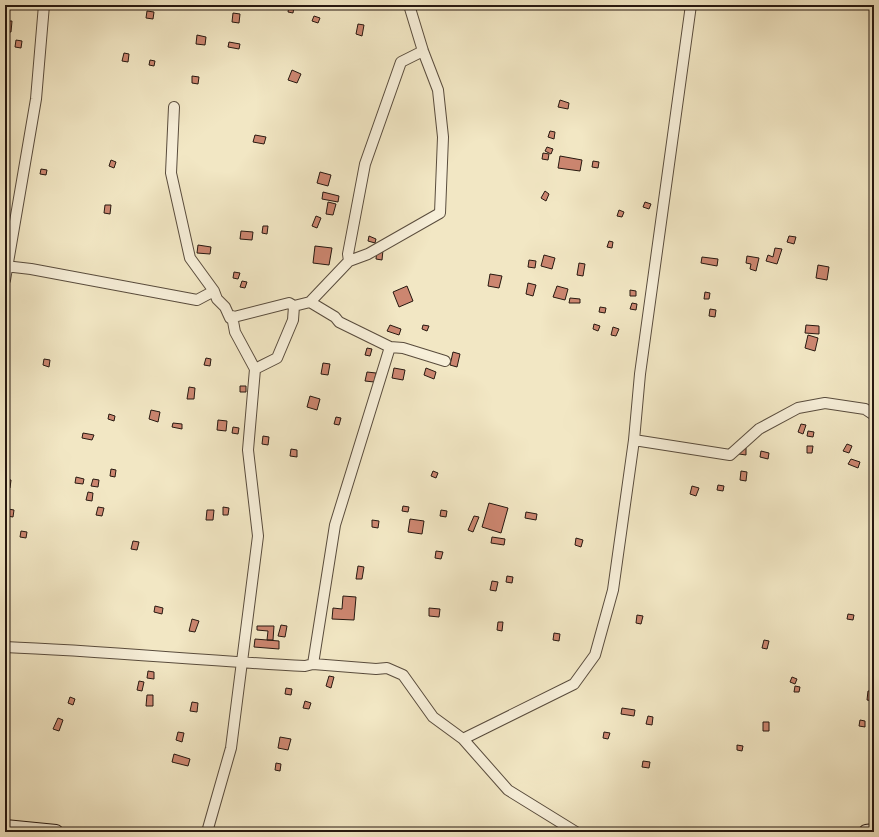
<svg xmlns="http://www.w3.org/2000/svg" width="879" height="837" font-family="'IM FELL Double Pica',serif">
	<rect width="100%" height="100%" fill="#f2e7c4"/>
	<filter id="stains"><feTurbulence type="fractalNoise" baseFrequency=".005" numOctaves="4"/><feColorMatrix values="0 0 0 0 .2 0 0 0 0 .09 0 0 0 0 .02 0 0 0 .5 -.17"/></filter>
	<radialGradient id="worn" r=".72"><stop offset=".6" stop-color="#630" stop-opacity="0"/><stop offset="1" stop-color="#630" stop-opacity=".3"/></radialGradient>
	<path fill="#cc8670" stroke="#261810" d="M289,6L294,7L293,13L288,12Z
		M147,11L154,12L153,19L146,18Z
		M233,13L240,14L239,23L232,22Z
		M314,16L320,18L318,23L312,21Z
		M6,21H12L11,32H6Z
		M358,24L364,25L362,36L356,34Z
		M197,35L206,37L205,45L196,44Z
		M16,40L22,41L21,48L15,47Z
		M229,42L240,44L239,49L228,47Z
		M124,53L129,54L128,62L122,61Z
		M150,60L155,61L154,66L149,65Z
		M292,70L301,74L297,83L288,80Z
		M192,76L199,77L198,84L192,83Z
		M560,100L569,103L568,109L558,107Z
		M550,131L555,132L554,139L548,137Z
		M255,135L266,137L264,144L253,142Z
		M547,147L553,149L551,154L545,151Z
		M543,153L549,154L548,160L542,159Z
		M560,156L582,160L580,171L558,168Z
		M111,160L116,162L114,168L109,166Z
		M593,161L599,162L598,168L592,167Z
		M41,169L47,170L46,175L40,174Z
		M320,172L331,175L328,186L317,183Z
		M545,191L549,194L546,201L541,198Z
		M323,192L339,196L338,202L322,199Z
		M328,202L336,204L333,215L326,214Z
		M645,202L651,204L649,209L643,207Z
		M105,205H111L110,214L104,213Z
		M619,210L624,212L622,217L617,216Z
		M316,216L321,218L317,228L312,226Z
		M263,226H268L267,234L262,233Z
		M241,231L253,232L252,240L240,239Z
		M369,236L376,239L375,243L368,241Z
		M789,236L796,237L794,244L787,242Z
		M609,241L613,242L612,248L607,247Z
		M198,245L211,247L210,254L197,253Z
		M315,246L332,248L329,265L313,263Z
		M775,248L782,249L777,264L766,261L768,255L773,257Z
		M377,249L383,250L382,260L376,259Z
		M544,255L555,258L552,269L541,266Z
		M747,256L759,258L756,271L750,269L751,264L746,263Z
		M702,257L718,259L717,266L701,263Z
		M529,260L536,261L535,268L528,267Z
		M579,263L585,264L583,276L577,275Z
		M818,265L829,267L827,280L816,278Z
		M234,272L240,273L238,279L233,278Z
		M490,274L502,276L499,288L488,286Z
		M242,281L247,282L245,288L240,287Z
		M528,283L536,285L533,296L526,294Z
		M407,286L413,301L399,307L393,292Z
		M557,286L568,289L565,300L553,297Z
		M630,290L636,291V296H630Z
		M705,292L710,293L709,299H704Z
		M570,298L580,299V303H569Z
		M632,303L637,304L636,310L630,309Z
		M600,307L606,308L605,313L599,312Z
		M710,309L716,310L715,317L709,316Z
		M594,324L600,326L598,331L593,329Z
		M390,325L401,329L399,335L387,331Z
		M423,325L429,326L427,331L422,329Z
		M806,325L819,326V334L805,333Z
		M613,327L619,329L616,336L611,335Z
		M808,335L818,338L815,351L805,348Z
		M367,348L372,349L370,356L365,355Z
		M453,352L460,354L457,367L450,365Z
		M206,358L211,359L210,366L204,365Z
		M44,359L50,360L49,367L43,365Z
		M323,363L330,364L328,375L321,374Z
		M394,368L405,370L403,380L392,378Z
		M426,368L436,372L434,379L424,375Z
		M367,372L376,373L374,382L365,381Z
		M240,386H246V392H240Z
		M189,387L195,388L194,399H187Z
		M310,396L320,399L317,410L307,407Z
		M151,410L160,412L158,422L149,419Z
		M109,414L115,416L114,421L108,419Z
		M336,417L341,418L339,425L334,424Z
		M218,420L227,421L226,431L217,430Z
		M173,423L182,424V429L172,427Z
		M801,424L806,425L803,434L798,432Z
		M233,427L239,428L238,434L232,433Z
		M808,431L814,432L813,437L807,436Z
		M83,433L94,435L92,440L82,438Z
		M263,436L269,437L268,445L262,444Z
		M847,444L852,446L849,453L843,451Z
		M807,446H813L812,453H807Z
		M740,448H746V455L739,454Z
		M291,449L297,450V457L290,456Z
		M761,451L769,453L768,459L760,457Z
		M851,459L860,462L858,468L848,464Z
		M111,469L116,470L115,477L110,476Z
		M433,471L438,473L436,478L431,476Z
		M741,471L747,472L746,481L740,480Z
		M76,477L84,479L83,484L75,483Z
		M6,479L11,480L10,488L5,487Z
		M93,479L99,480L98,487L91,486Z
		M718,485L724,486L723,491L717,490Z
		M692,486L699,488L696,496L690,494Z
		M88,492L93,493L92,501L86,500Z
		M489,503L508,508L501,533L482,527Z
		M403,506L409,507L408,512L402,511Z
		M98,507L104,508L102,516L96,515Z
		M223,507L229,508L228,515H223Z
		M8,509L14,510L13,517L7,516Z
		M207,510H214L213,520H206Z
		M441,510L447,511L446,517L440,516Z
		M526,512L537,514L536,520L525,518Z
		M474,516L479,517L473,532L468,530Z
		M410,519L424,521L422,534L408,532Z
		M372,520L379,521L378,528L372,527Z
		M21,531L27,532L26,538L20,537Z
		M492,537L505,539L504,545L491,543Z
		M576,538L583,540L581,547L575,545Z
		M133,541L139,542L137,550L131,549Z
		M436,551L443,552L441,559L435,558Z
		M358,566L364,567L362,579H356Z
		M507,576L513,577L512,583L506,582Z
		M492,581L498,582L496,591L490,590Z
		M343,596L356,597L354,620L332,619L333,608L342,609Z
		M155,606L163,608L162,614L154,612Z
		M429,608L440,609L439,617L429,616Z
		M848,614L854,615L853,620L847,619Z
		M637,615L643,616L641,624L636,623Z
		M192,619L199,621L195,632L189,631Z
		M498,622H503L502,631L497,630Z
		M281,625L287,626L285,637L278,636Z
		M257,626H274L273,640H267L268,631L257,630Z
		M554,633L560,634L559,641L553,640Z
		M255,639L279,641V649L254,647Z
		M764,640L769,641L767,649L762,648Z
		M148,671L154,672V679L147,678Z
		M329,676L334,677L331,688L326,686Z
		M792,677L797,679L795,684L790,682Z
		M139,681L144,682L142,691L137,690Z
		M795,686L800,687L799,692H794Z
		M286,688L292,689L291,695L285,694Z
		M868,691H874L873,701L867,700Z
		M147,695H153V706H146Z
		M70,697L75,699L73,705L68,703Z
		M305,701L311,703L309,709L303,708Z
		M192,702L198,703L197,712L190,711Z
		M622,708L635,710L634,716L621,714Z
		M648,716L653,717L652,725L646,724Z
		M58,718L63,720L59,731L53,729Z
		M860,720L865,721V727L859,726Z
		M763,722H769V731H763Z
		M178,732L184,733L182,742L176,740Z
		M604,732L610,733L608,739L603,738Z
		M280,737L291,739L288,750L278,748Z
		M737,745L743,746L742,751L737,750Z
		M174,754L190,759L188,766L172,762Z
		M643,761L650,762L649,768L642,767Z
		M276,763L281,764L280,771L275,770Z"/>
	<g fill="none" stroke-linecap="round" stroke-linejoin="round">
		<defs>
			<path id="street" d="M174,107L171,173L190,258L214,291L217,299L225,307L230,318L232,316L235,332L255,369L248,450L258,536L231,748L207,832
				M349,261L348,254L365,164L401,62L423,51
				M5,266L31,269L197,300L214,291
				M5,280L36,99L44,5
				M310,302L335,317L339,322L390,347L403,348L445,361
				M230,318L289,303L294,306L310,302L349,261L368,254L440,213L443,137L438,90L423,51L409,5
				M255,369L277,358L293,320L294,306
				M634,440L730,455L759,429L798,408L825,403L865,409L874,415
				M5,647C105,651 205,661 305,666L313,664L376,669L387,668L403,675L433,717L463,739L574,684L595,655L613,590L634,440L640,374L691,5
				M313,664L335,525L390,347
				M463,739L508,790L576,832"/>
			<path id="secondary" d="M5,827L56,832
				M866,832L874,831"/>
		</defs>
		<use href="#street" stroke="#594c3d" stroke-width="12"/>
		<use href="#secondary" stroke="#261810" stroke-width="16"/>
		<use href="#street" stroke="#f7efd9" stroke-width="10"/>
		<use href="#secondary" stroke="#f7efd9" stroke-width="14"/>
	</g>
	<rect width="879" height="837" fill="none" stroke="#f2e7c4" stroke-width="20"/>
	<rect x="6" y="6" width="867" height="825" fill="none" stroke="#261810" stroke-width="2"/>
	<rect x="10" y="10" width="859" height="817" fill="none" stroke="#261810"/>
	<rect width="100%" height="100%" filter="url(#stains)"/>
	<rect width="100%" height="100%" fill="url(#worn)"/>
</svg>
